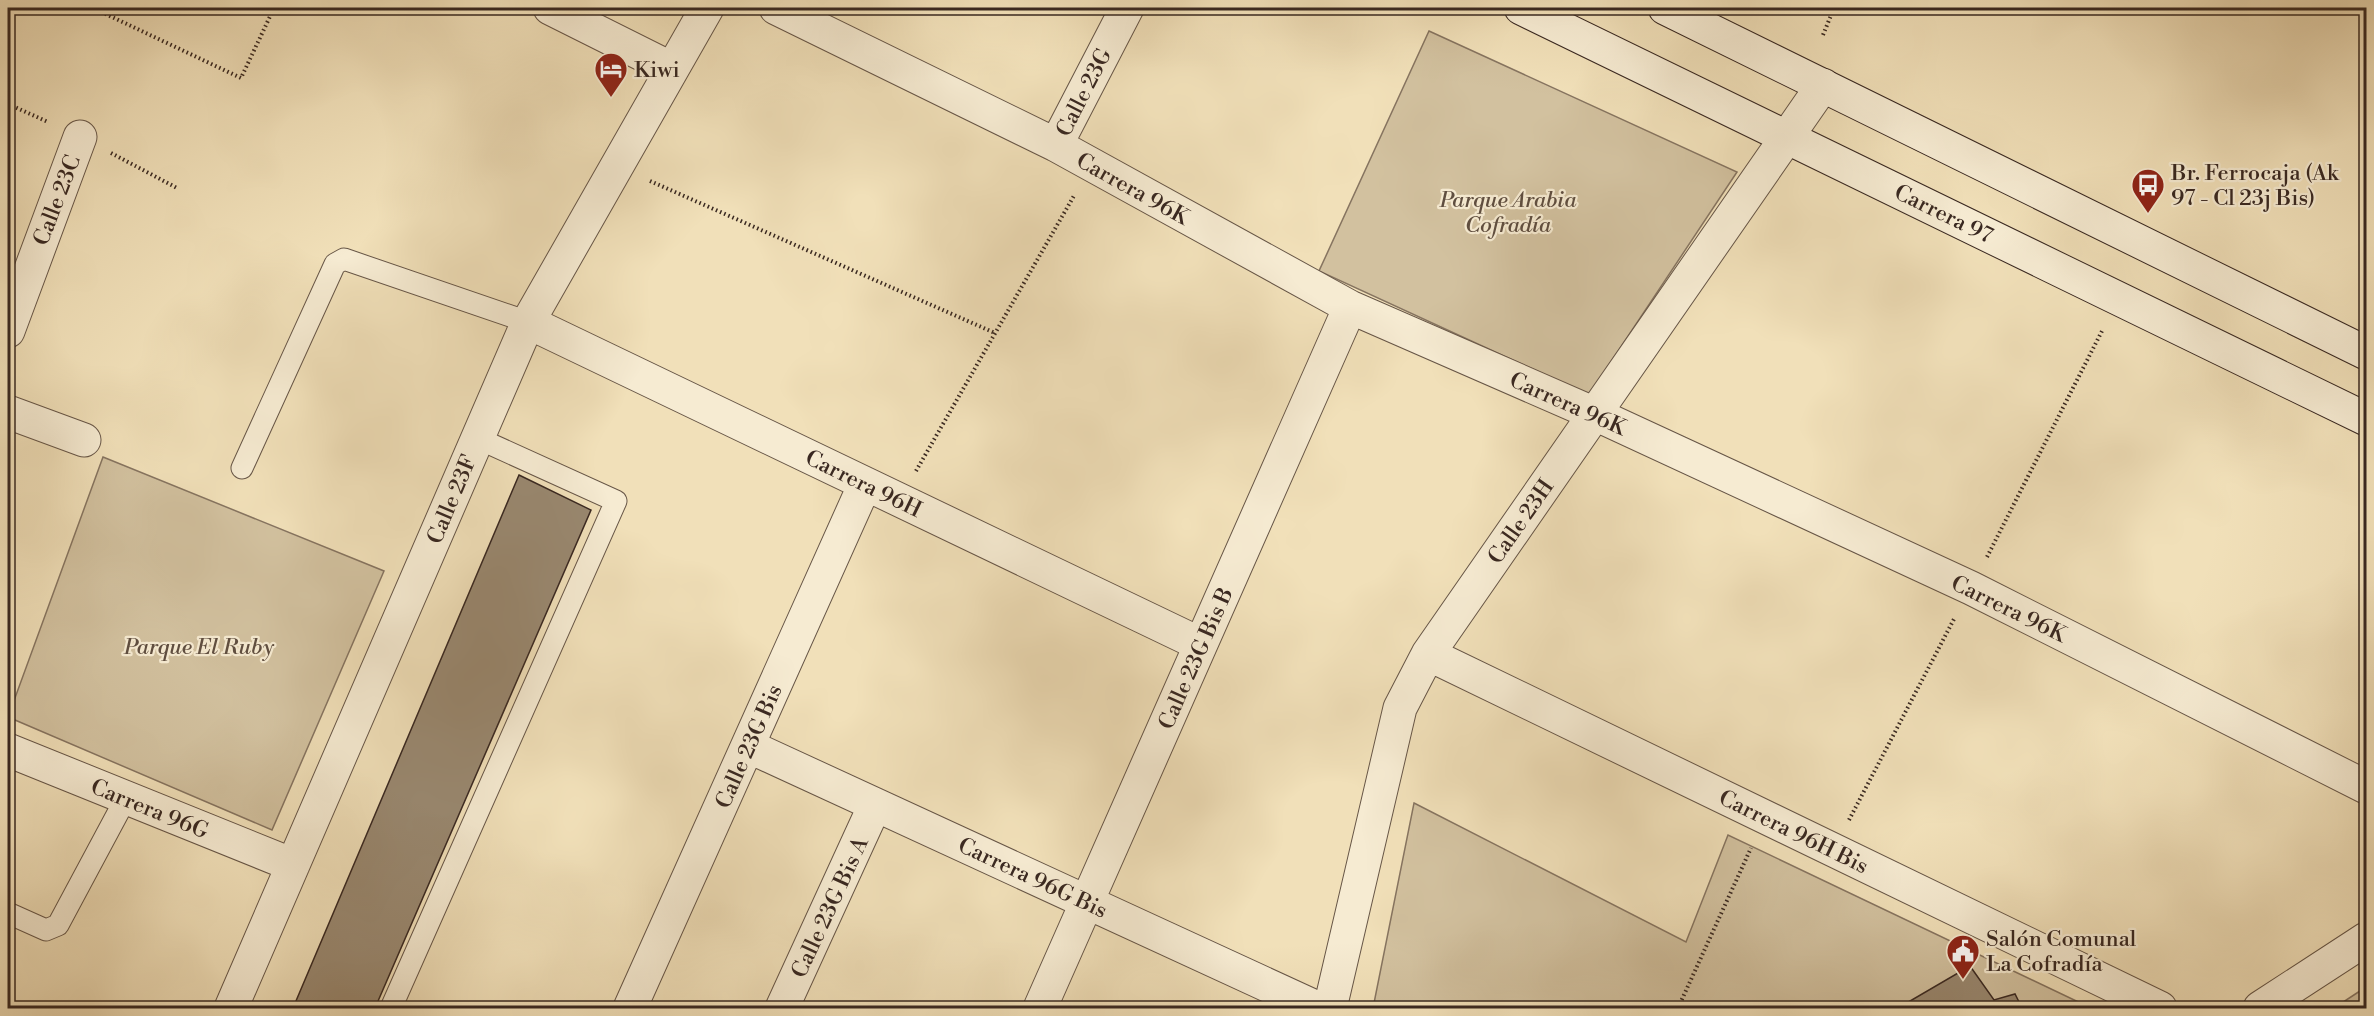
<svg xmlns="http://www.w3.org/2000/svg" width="2374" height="1016" font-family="'Libre Bodoni',serif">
	<rect width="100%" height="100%" fill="#f1e0b9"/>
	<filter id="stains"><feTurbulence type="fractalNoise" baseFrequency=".00333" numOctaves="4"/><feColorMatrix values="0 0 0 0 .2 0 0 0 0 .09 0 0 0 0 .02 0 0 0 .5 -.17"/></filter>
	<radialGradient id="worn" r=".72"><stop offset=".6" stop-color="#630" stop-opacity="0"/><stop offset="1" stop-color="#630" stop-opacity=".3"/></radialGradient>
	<path fill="#d2c19f" stroke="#867460" stroke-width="1.5" d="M1429,31L1737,172L1589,395L1319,271Z
		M103,457L384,571L272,830L8,717Z
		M1414,803L1686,942L1728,835L2091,1008H1373Z
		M2366,987V1008H2334Z"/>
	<path fill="#998870" stroke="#392821" stroke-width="1.5" d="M519,475L591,510L375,1008H293Z
		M1970,966L1994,1000L2015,994L2022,1008H1898Z"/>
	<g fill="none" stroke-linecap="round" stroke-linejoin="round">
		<defs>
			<path id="lane" d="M242,468L335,264L344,259L528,322
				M8,913L46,930L58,925L126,798
				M391,1008L616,501L477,438"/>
			<path id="street" d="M550,8L672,69
				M776,8L1056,145L1350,307L1595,414L1971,588L2366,787
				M1056,145L1127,8
				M528,322L1200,644
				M8,331L80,137
				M8,412L84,440
				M1428,654L2160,1008
				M748,746L1317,1008
				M8,750L293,865
				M231,1008L528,322L707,8
				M630,1008L865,484
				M782,1008L875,805
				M1040,1008L1350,307
				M1330,1008L1400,708L1428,654L1823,85
				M2260,1008L2366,939"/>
			<path id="secondary" d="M1521,8L2366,419
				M1665,8L2366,353"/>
		</defs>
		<use href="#lane" stroke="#675647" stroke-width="23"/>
		<use href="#street" stroke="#675647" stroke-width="35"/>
		<use href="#secondary" stroke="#392821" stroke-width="35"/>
		<path stroke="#392821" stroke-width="4" stroke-dasharray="1.5 3" stroke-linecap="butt" d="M93,8L241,78L274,8
			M1823,35L1834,8
			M8,104L48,122
			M111,153L177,188
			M650,181L995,333
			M916,471L1075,194
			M1987,557L2103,329
			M1849,820L1954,619
			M1678,1008L1751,848"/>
		<use href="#lane" stroke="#f6ebd2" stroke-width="21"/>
		<use href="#street" stroke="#f6ebd2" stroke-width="33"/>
		<use href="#secondary" stroke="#f6ebd2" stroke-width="33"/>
	</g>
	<defs>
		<symbol id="hotel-pin" viewBox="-11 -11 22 30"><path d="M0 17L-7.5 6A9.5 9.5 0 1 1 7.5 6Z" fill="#8f2418" stroke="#f6ebd2"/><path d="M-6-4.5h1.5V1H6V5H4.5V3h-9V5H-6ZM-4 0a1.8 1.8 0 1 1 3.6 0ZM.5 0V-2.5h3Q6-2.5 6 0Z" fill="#fff"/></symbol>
		<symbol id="bus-pin" viewBox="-11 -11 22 30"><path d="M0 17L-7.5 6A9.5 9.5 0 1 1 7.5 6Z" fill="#8f2418" stroke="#f6ebd2"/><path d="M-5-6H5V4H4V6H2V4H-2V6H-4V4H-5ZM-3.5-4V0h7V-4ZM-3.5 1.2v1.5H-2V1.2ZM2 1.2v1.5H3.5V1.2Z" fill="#fff"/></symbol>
		<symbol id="civic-pin" viewBox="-11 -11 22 30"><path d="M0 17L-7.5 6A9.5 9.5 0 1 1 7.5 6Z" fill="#8f2418" stroke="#f6ebd2"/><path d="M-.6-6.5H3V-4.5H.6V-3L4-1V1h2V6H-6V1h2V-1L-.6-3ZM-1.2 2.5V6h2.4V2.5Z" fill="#fff"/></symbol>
	</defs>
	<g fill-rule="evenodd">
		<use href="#hotel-pin" x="592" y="50" width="38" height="52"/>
		<use href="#bus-pin" x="2129" y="166" width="38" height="52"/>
		<use href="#civic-pin" x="1944" y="932" width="38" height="52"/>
	</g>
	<g text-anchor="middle" stroke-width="4.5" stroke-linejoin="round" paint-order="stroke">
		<g font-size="22" fill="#392821" stroke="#f6ebd2" text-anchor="start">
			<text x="634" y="77">Kiwi</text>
			<text x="2171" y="180">Br. Ferrocaja (Ak<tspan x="2171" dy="25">97 - Cl 23j Bis)</tspan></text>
			<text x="1986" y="946">Salón Comunal<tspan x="1986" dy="25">La Cofradía</tspan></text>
		</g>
		<g font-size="22" fill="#392821" stroke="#f6ebd2">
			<text transform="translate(1083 92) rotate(-63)" y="8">Calle 23G</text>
			<text transform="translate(1133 188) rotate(29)" y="8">Carrera 96K</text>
			<text transform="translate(56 200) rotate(-69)" y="8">Calle 23C</text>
			<text transform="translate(1944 213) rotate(26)" y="8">Carrera 97</text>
			<text transform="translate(1568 403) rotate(24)" y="8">Carrera 96K</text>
			<text transform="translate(864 483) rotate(26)" y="8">Carrera 96H</text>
			<text transform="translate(451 499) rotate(-67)" y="8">Calle 23F</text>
			<text transform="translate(1520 521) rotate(-55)" y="8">Calle 23H</text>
			<text transform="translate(2009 608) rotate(26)" y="8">Carrera 96K</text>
			<text transform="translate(1195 658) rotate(-66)" y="8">Calle 23G Bis B</text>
			<text transform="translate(748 746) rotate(-66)" y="8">Calle 23G Bis</text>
			<text transform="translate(150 808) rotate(22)" y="8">Carrera 96G</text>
			<text transform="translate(1794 831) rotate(26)" y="8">Carrera 96H Bis</text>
			<text transform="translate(1033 877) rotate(25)" y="8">Carrera 96G Bis</text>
			<text transform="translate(829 907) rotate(-65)" y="8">Calle 23G Bis A</text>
		</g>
		<g font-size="22" font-style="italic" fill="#5f4e40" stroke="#f6ebd2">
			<text x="1508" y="207">Parque Arabia<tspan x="1508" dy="25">Cofradía</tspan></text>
			<text x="199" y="654">Parque El Ruby</text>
		</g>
	</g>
	<rect width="2374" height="1016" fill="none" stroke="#f1e0b9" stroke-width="30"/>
	<rect x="9" y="9" width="2356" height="998" fill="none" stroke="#392821" stroke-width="3"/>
	<rect x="15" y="15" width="2344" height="986" fill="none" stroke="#392821" stroke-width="1.5"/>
	<rect width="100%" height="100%" filter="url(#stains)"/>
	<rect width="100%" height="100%" fill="url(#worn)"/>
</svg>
